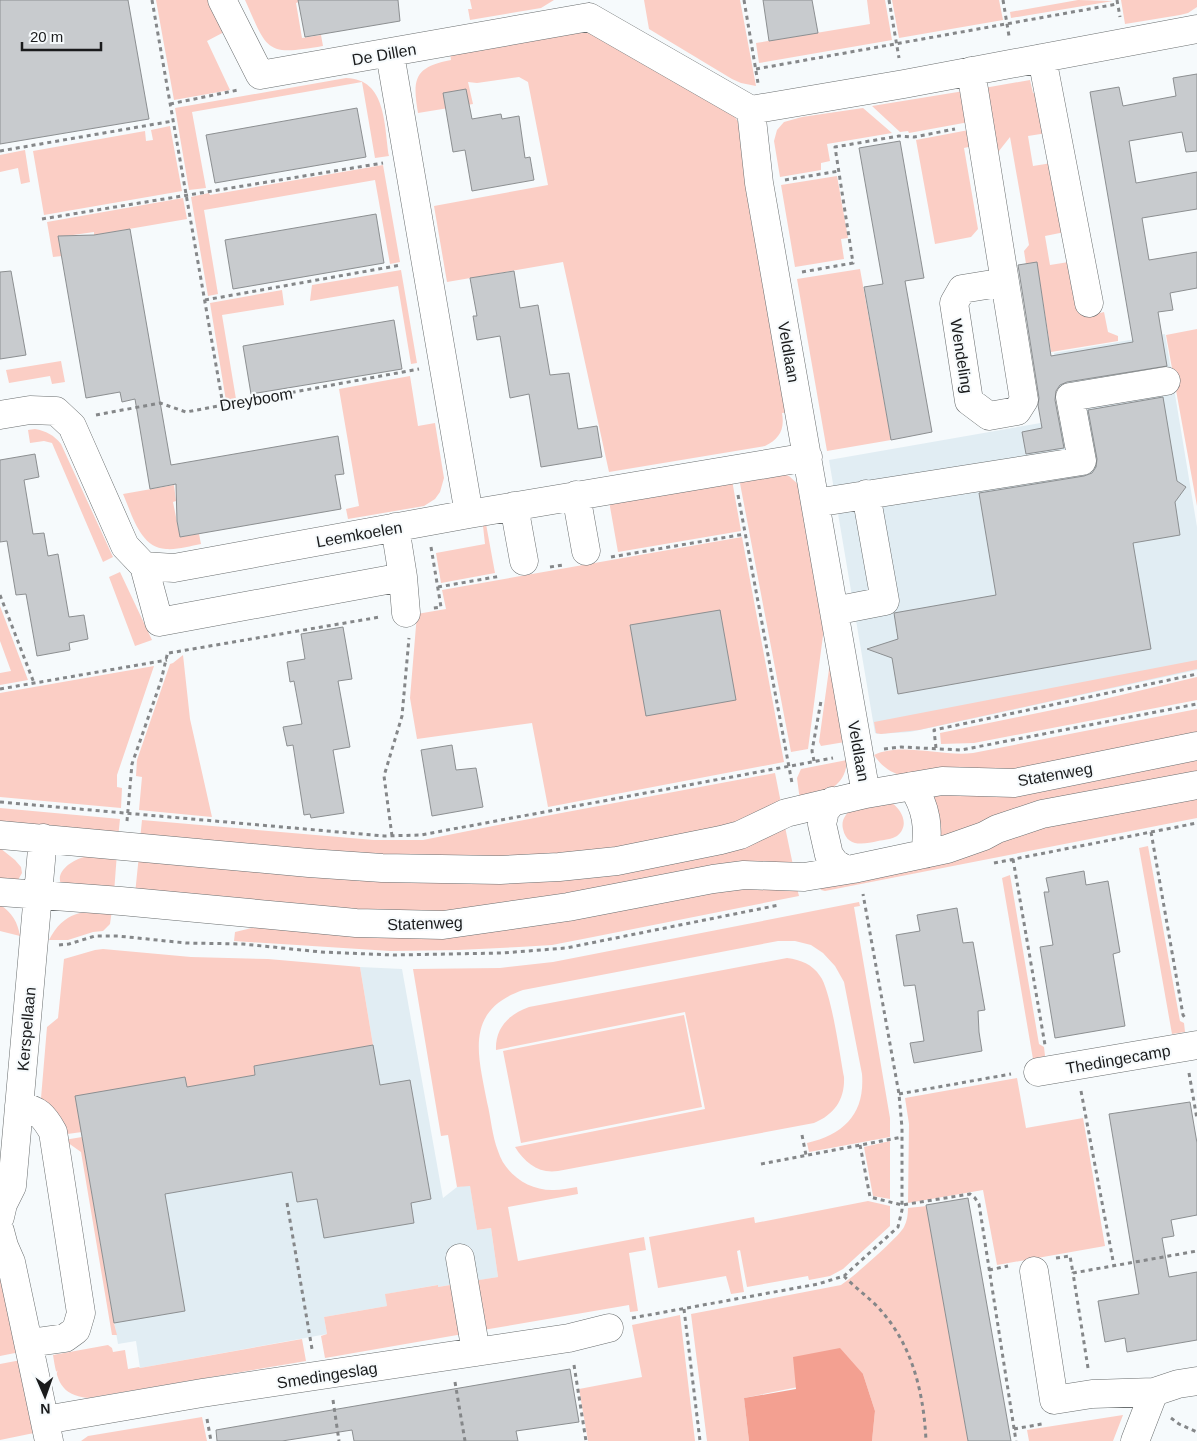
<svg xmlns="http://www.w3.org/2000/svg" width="1197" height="1441" font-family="Helvetica,sans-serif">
	<rect width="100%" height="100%" fill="#f6fafc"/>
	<path fill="#e1edf3" d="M1165,334L1197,527V670L910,732L877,734L875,733L829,460L1064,419L1054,353Z
		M360,967L402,969L443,1198L457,1187L470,1185L477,1230L491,1228L498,1277L438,1287L437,1285L386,1294L387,1306L324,1317L327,1334L140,1368L136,1341L118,1344L75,1096L185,1077L188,1087L255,1075L254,1066L373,1045Z"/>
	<path fill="#fbcec5" d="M156,0H214L228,30L207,41L230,90L174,100Z
		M245,0H298L299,2L296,3L302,38L321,35L323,46C265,56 268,51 245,0Z
		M470,0H554L541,8L470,20L468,9H472Z
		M644,0H740L756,86L741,83L732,79L649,29Z
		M867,0H885L892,40L759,63L756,43L870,24Z
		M892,0H999L1003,20L899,38Z
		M1078,0L1113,1L1011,18L1010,12Z
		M1121,0H1197V7L1188,13L1180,15L1125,24Z
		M587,29L732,113L739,123L790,412L782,413C785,430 779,439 765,446L609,472L563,262L447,282L434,206L548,185L528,82L519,77L477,83L468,82L473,104L418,113C412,78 415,67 451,60L450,52Z
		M346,78C387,79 384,126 389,156L375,158L362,82L192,112L206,188L189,190L175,108Z
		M1030,80L1033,93L1040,92L1047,133L1028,136L1033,166L1058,162L1070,231L1045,236L1050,265L1075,261L1098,306L1100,313L1104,312L1108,332L1118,336V341L1051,352L1037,263L1026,264L1024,251L1029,245L1010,137L995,156L984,88Z
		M964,91L969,122L909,133L908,131L900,132L872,106Z
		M863,108L892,133L827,144L830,161L821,163V170L780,177L774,141L777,130L784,122L802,117Z
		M170,126L182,191L44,215L33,151L145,131L146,141L153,140L151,130Z
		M974,129L977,145L964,148L978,229L971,237L935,244L916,140Z
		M25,150L30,182L21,184L18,168L0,172V155Z
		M383,165L400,262L390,264L375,180L204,210L218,294L208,296L191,197L209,193L210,195Z
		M837,176L848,238L841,239L844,259L795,267L781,185Z
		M183,198L187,219L94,235V232L59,237L62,256L53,257L47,222Z
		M860,269L891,440L827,451L797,279Z
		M401,270L417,363L411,364L398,286L310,301L312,285Z
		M282,290L284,305L222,315L236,399L226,401L210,303Z
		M1197,329V506L1166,335Z
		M61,361L65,382L52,384L50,376L9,383L6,370Z
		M410,376L418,426L435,423L444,478L440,492L435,499L424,506L348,519L346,509L359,506L339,389Z
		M35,429C46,431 54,435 61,444L113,557L103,562L52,443L44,441L30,443L28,430Z
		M782,474L789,476L800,486L824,628L808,749L791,752L739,478Z
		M732,480L741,531L618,552L609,501Z
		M174,485L176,501L173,502L180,537L199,534L201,544C190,546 177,550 166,549C140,548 132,514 123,494Z
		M486,524L495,573L441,583L436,553L485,544L483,526Z
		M742,537L784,762L548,807L532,723L417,739L410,698L417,614L446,609L442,590Z
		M120,572L152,640L135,646L109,577Z
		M0,606L28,680L0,685V673L11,671L0,641Z
		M183,655L190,719L212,817L139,810L142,777L136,776L137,760L170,664L173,663Z
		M1197,660V669L919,730L881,734L876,733L874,722Z
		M830,662L845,742L821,746L819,742Z
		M154,666L117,775V787L122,788L121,808L0,797V693Z
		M1197,677V700L974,743L941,744L940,733L1096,701Z
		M1197,709V740L1026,773L906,777C891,773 882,767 874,755C902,742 942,757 973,753Z
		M1197,754V780L940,843L930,791Z
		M847,760C846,788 823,794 800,801L797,778L801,769Z
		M775,773L782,808L704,838L489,863L140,840L142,820L374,840H423L508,823Z
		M1197,792V818L825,891L821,890L818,886L992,840Z
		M892,803C902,810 910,826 897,836C892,839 884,840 878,841C864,844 847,848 843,829C841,821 845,814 852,809Z
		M0,808L120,819L118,838L0,827Z
		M784,822L794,870L452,917L135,894L139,855L430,875Z
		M1148,846L1180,1021L1184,1023L1185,1032L1172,1034L1139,848Z
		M0,848L15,860L21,867L22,873L18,880L0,884Z
		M117,853L114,893L61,884C55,871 73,860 84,857C94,853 107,854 117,853Z
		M1010,875L1039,1044L1044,1047L1045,1056L1033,1059L1002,878Z
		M796,884L799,896L593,937L552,945L519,947L458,950L390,951L234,941L235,932L273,923L316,927L706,887Z
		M859,902L860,906L854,907L890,1118V1137L809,1152L807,1143C845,1134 865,1113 862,1074L844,982L835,966L823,953L811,945L795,941H778L523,990C464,1011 478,1054 487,1102C491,1118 492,1136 498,1151C505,1174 529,1191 554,1190C561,1190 569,1188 577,1187L578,1194L508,1207L518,1261L644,1237L646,1250L629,1253L638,1311L630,1312L629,1305L483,1330L478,1282L479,1280L498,1277L491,1228L477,1230L470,1186L457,1187L448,1135L441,1136L413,969L500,968L553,962Z
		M0,905C12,912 18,923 20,936L0,931Z
		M112,910L110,924L103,931L93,932L68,940H49C64,911 83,911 112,910Z
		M103,949L191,957L268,959L360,967L373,1045L254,1066L255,1075L187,1087L185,1077L82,1132L60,1135L40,1110L47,1027L58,1018L64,959L95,950Z
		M787,958C801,960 812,964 820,976C831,990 840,1056 844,1077C845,1099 835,1114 814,1123L558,1171C539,1174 525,1163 515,1147L705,1109L685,1012L496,1050C495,1028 509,1014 529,1007Z
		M684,1015L702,1107L521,1143L503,1051Z
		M1017,1078L1026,1128L1083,1118L1105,1246L997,1265L983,1190L908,1203L909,1124L905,1098Z
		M82,1137L114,1323L117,1335H112L81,1152L64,1140Z
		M890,1141V1199L873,1196L864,1147Z
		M868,1201L890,1206V1226L843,1269L830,1276L809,1280L808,1276L747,1287L740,1250L737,1251L744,1292L731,1294L726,1276L658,1288L649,1237L754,1217L755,1223Z
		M927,1206L968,1441H872L875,1411L863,1374L744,1398L749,1441H707L691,1314L841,1285C851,1279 899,1237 904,1227C907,1221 908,1215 908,1208Z
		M0,1259L20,1352L0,1356Z
		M456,1284L463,1334L325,1358L321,1336L327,1334L324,1317L387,1306L385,1294L438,1285V1287Z
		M680,1315L695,1441H588L579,1389L642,1377L632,1325Z
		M302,1339L306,1361L88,1398C60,1395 57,1380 53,1355L108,1345L112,1348L113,1352L125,1350L128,1369L139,1367L140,1368Z
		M21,1360L34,1433L0,1440V1364Z
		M1123,1415L1113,1441H1029L1027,1430Z
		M202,1417L207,1441H81L88,1436Z"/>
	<path fill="#f3a091" d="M840,1348L863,1374L875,1411L872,1441H749L744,1398L796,1389L793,1357Z"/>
	<path fill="#c8cbce" stroke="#8c8f91" d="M0,0H128L149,119L0,144Z
		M298,0H398L400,21L305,37Z
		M763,0H812L818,33L769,41Z
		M1197,74V151L1186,152L1182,132L1129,141L1136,183L1197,172V209L1142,218L1149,260L1197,252V288L1170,293L1173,310L1158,312L1167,366L1067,382L1060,385L1056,391L1055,400L1064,448L1026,454L1022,432L1042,428L1038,405L1039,398L1018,265L1037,262L1051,356L1133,342L1090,92L1119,87L1123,106L1149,101L1176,96L1173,78Z
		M466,89L472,119L501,114L502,119L519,116L525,158L530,157L534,180L472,191L465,150L453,152L443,93Z
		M357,108L366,157L215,183L206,135Z
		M900,141L924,278L905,281L932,432L891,440L864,287L883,284L859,148Z
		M376,214L384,263L233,289L225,240Z
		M130,229L171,465L338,436L344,474L335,475L341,509L180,537L177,521L176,484L150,489L135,399L122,402L120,392L86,398L58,236L94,235Z
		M11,271L26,355L0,359V272Z
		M514,271L520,308L538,305L550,375L569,373L578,429L597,426L602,457L541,467L529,394L510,398L500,336L477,340L473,316H477L470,278Z
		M394,320L402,369L251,394L243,346Z
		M1163,397L1177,481L1186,487L1175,502L1180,535L1133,543L1151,649L898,694L892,658L867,649L898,639L894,613L996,595L979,493L1084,476L1092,473L1096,467L1097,459L1088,410Z
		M35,454L39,477L24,480L33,534L44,533L48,556L58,554L69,617L84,615L88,639L69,643L70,650L37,656L26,594L16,595L7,541L0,542V460Z
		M720,610L736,700L646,716L630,625Z
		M343,627L352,679L338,681L350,747L333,750L344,813L311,818L310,814L304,815L293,745L287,746L283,727L302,724L294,681L290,682L287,662L305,659L301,634Z
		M452,745L456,770L476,768L483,807L432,816L421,750Z
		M1084,871L1086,885L1108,881L1120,952L1113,954L1125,1026L1055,1038L1040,947L1053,945L1044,892H1049L1046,878Z
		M957,908L963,943L973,942L985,1010L978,1011L979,1032L982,1051L914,1063L910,1043L924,1041L915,985L904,986L896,935L920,931L917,915Z
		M373,1045L380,1085L410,1080L431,1199L411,1203L414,1223L324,1238L317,1199L297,1202L292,1172L165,1194L185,1311L114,1323L75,1096L185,1077L187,1087L255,1075L254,1066Z
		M1190,1102L1197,1143V1215L1171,1220L1174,1236L1162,1238L1169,1277L1197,1272V1340L1127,1352L1125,1338L1105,1342L1098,1301L1139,1294L1109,1114Z
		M968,1198L979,1260L1011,1441H968L926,1205Z
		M570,1369L579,1422L516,1431L518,1441H354L352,1430L282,1441H217L216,1430Z"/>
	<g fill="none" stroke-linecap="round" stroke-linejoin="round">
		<defs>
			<path id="minor" d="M222,0L260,75L589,17
				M589,17L751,110L759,183L866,794
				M390,54L469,514
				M1042,58L1089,303
				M971,71L1024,400L1017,411L989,416L969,401L954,303L962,289L1005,282
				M751,110L904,84L1197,29
				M0,415L30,410L56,411L72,426L125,546L144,566L174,568L469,514L808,457
				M576,495L586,551
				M815,503L1082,461L1070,397L1166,381
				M514,506L524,561
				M144,566L159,622L403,577L395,527
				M403,577L406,613
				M834,611L885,601L866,494
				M912,786C927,808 929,828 925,854
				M833,801L825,811L822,824L829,855L835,863L846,870
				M0,835L309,863L382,868L500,870L559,867L617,861L721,840L740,835L786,813L866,794L942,781L1014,783L1197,746
				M0,892L121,901L356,923L443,925L568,907L713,879L744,875L804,877L853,869L947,849L984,836L997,829L1042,814L1197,785
				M1038,1072L1197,1045
				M19,1106C38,1109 44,1116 53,1132L81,1313L76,1330L65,1338L29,1343
				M0,1217L3,1204L12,1186L43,838
				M0,1231L4,1246L11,1262L49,1441
				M460,1258L476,1352
				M1034,1271L1054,1400L1092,1394L1154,1392
				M45,1420L202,1393L569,1338L609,1328
				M1135,1441L1154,1392L1178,1384L1197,1381"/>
		</defs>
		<use href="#minor" stroke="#6a6e6f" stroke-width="29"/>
		<path stroke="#858789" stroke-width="3" stroke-dasharray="4 4" stroke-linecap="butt" d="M152,0L223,405
			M744,0L758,83
			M889,0L899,58
			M1003,0L1009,36
			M1117,0L1120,17
			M756,69L1117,4
			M170,104L238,90
			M0,151L173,121
			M785,180L839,171
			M42,219L383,163
			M802,272L853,263L835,147L899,136L914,137L955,129
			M205,300L401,265
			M96,415L160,403L186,412L419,369
			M738,495L792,783
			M431,547L441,607L433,608
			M611,557L745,534
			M550,567L563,565
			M438,587L501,576
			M0,595L34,683
			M169,653L380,617
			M0,689L167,660
			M936,748L934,730L1197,674
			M884,749L901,747L961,750L1197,704
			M814,761L812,751L821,701
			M0,802L384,836L421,835L833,758
			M127,821L132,764L161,681L168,651
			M1151,832L1183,1015L1186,1019
			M392,836L384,776L402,716L409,638
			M1013,859L1045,1045
			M994,863L1197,823
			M59,945L69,944L95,936H118L186,943L243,944L321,952L394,955L502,953L566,948L779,905
			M1189,1073L1197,1119
			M1081,1091L1114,1266
			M899,1094L1011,1074
			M802,1135L806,1155
			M860,1145L870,1197L902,1205L970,1194L975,1198L979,1204L1016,1441
			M761,1164L902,1137
			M287,1203L312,1349
			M1056,1258L1070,1256L1073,1273
			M989,1270L1008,1266
			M844,1276C856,1289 873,1300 883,1313C913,1348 924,1395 926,1441
			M684,1309L700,1441
			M632,1318L818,1284L844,1276L898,1227L902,1210V1128L899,1094L863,894
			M574,1365L586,1441
			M1088,1368L1073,1273L1197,1251
			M455,1382L465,1441
			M333,1400L339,1441
			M1171,1418L1179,1424L1197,1432
			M207,1419L211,1441
			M1014,1429L1042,1424"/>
		<use href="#minor" stroke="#fff" stroke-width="28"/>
	</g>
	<g text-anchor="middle" stroke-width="4" stroke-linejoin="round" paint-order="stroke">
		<g font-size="16" fill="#1a1b1c" stroke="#f6fafc">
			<text transform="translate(384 54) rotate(-10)" y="6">De Dillen</text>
			<text transform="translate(789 352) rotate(80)" y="6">Veldlaan</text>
			<text transform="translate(962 356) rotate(81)" y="6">Wendeling</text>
			<text transform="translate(256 399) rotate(-10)" y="6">Dreyboom</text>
			<text transform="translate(359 534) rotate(-10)" y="6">Leemkoelen</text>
			<text transform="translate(859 751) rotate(80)" y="6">Veldlaan</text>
			<text transform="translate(1055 774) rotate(-10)" y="6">Statenweg</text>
			<text transform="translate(425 923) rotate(-2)" y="6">Statenweg</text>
			<text transform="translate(26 1029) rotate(-85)" y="6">Kerspellaan</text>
			<text transform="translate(1118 1059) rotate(-10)" y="6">Thedingecamp</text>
			<text transform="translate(327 1375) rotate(-9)" y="6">Smedingeslag</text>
		</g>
	</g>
	<g transform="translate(45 1396) rotate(178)" stroke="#f6fafc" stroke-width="4" paint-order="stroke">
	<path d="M0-4L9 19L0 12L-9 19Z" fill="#1a1b1c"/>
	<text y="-8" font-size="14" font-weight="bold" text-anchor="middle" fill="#1a1b1c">N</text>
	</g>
	<path d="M22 42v8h79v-8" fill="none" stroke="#1a1b1c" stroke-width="2.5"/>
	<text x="30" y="42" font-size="15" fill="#1a1b1c" stroke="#f6fafc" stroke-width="4" paint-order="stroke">20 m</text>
</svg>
